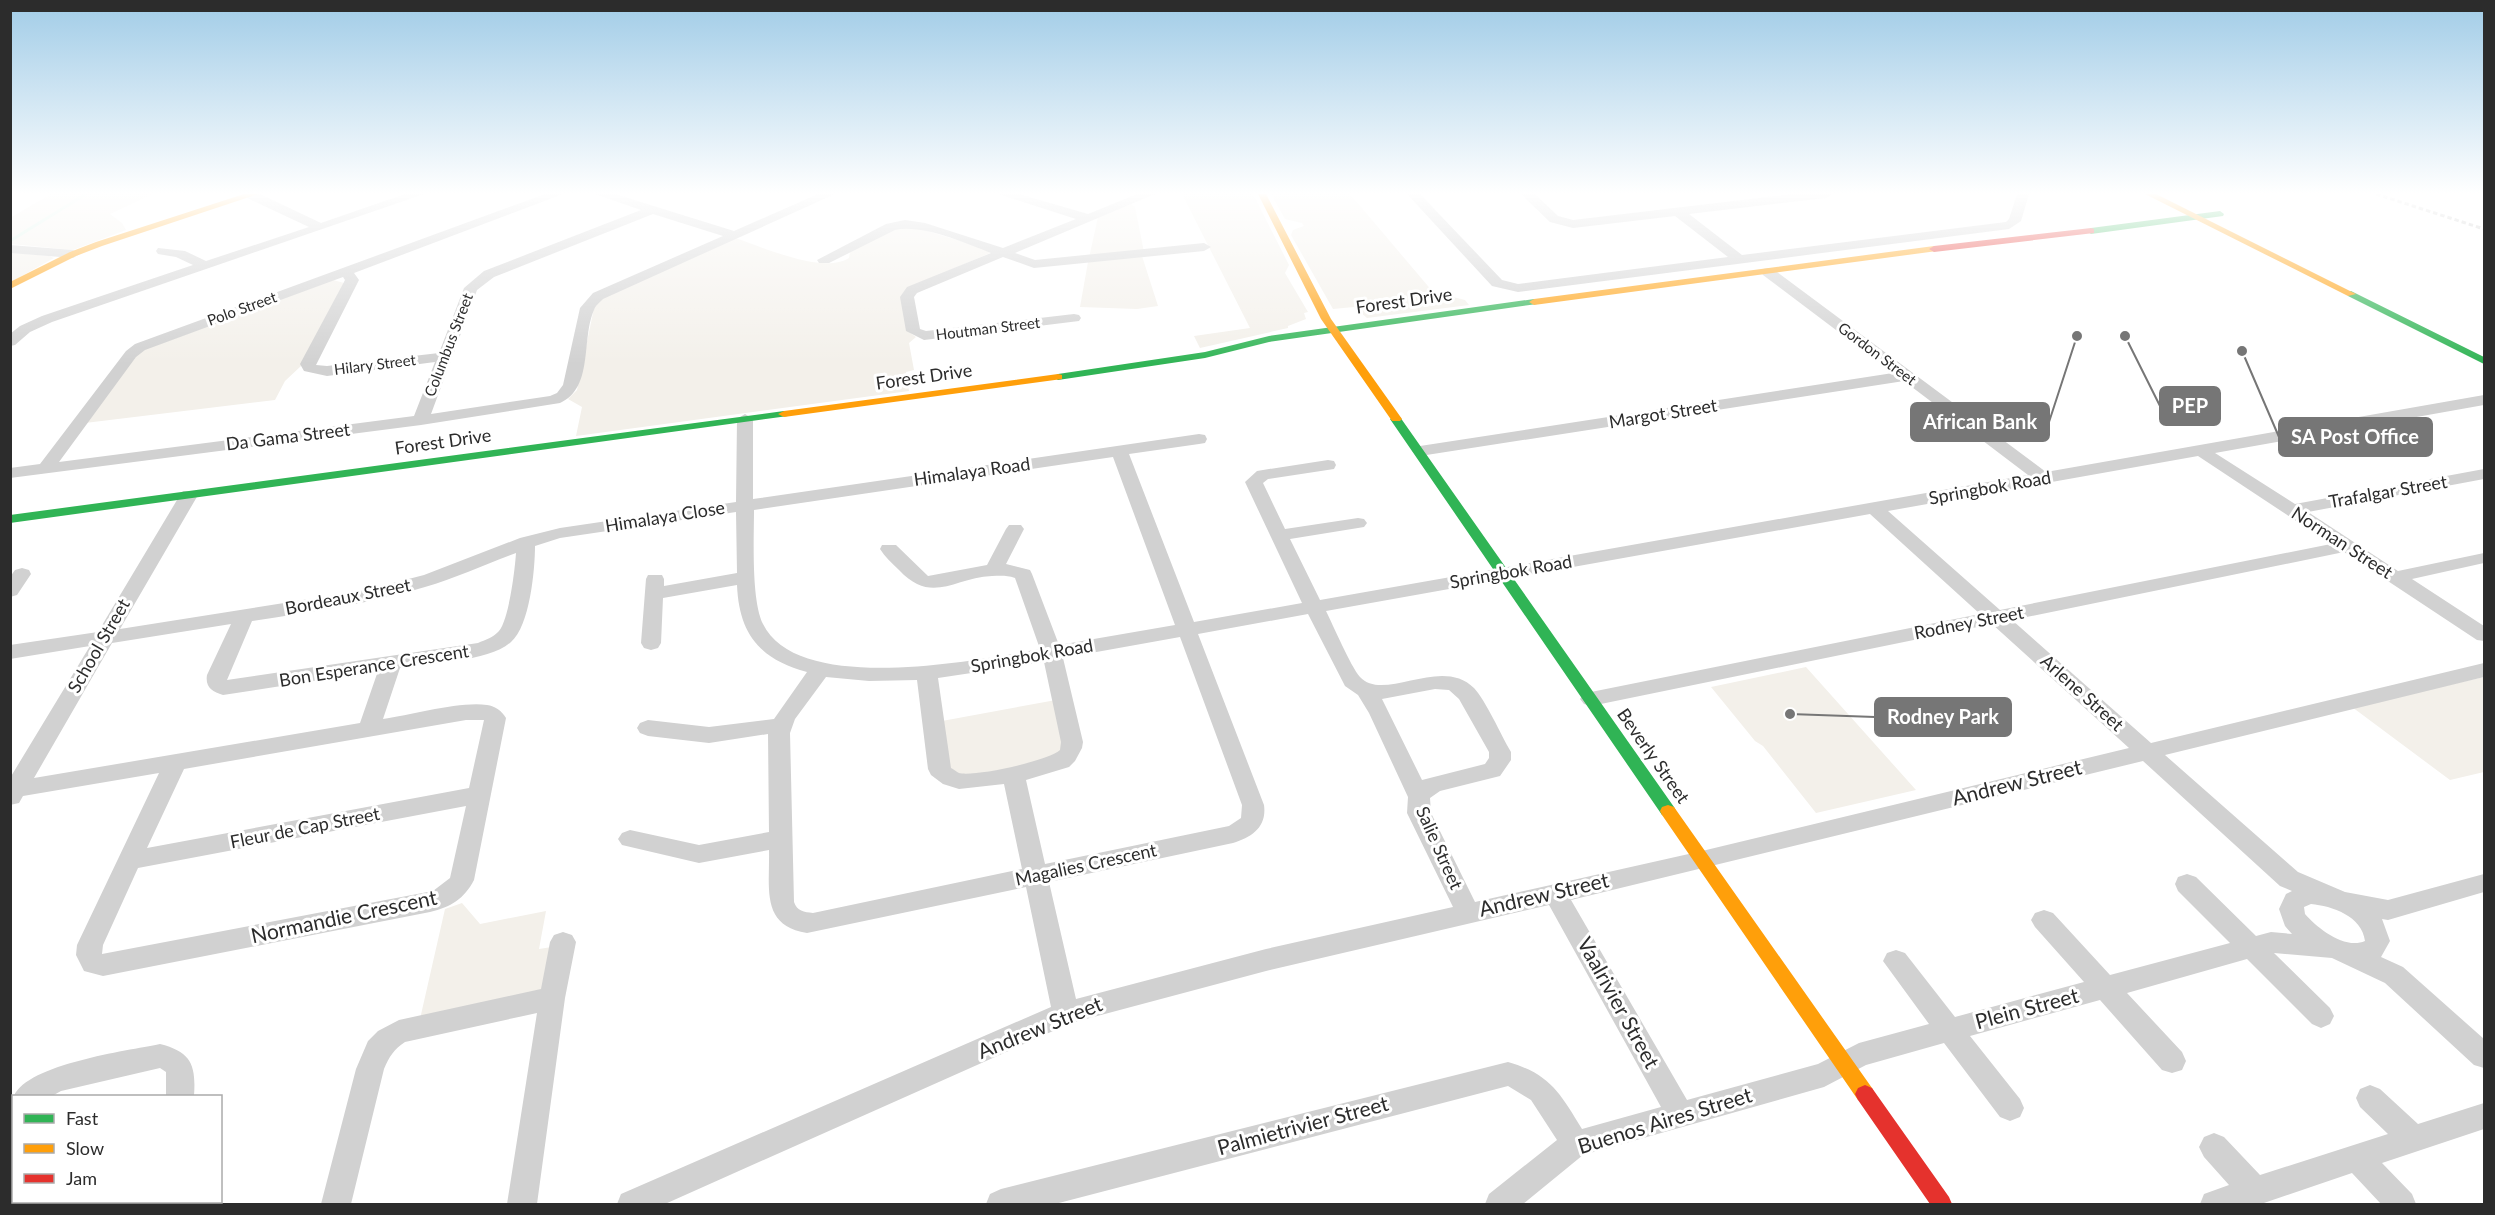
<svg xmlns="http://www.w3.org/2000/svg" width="2495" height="1215" font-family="Lato,sans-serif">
	<rect width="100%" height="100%" fill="#fff"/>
	<path fill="#f3f0ea" d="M51,194H153L110,214L122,223L126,230L73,250L11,244L10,218Z
		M1182,194H1253L1289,265L1285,273L1308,312L1304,313L1306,319L1288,326V328L1200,348L1194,336L1250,328Z
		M1271,194H1350L1433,292L1465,300L1469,305L1367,318L1354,307L1333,309L1291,235L1293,230L1304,226L1302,223L1285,219Z
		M1131,204L1135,207L1144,252L1089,258L1098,217Z
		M914,227L987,249L990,253L911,287L909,332L916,337L909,343L914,370L906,372L909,391L576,436L582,407L568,399L577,390L594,308L603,297L732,237C761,246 822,275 849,258L850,252L891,229Z
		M13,253L49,256L54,258L11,282V254Z
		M1142,256L1158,306L1137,309L1080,307L1088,262Z
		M333,280L344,283L301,366L285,381L275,400L85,423L138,352Z
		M1806,667L1916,790L1816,813L1763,746L1755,741L1711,687Z
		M2484,677V772L2450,780L2352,707Z
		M1056,700L1066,743L1057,758L972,776L951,772L942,721Z
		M462,903L480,924L546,911L539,949L558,946L543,992L420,1019L445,909Z"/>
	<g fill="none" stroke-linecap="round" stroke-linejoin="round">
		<path stroke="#d6f1e5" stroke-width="3" d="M10,241L86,194"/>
		<path fill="#d1d1d1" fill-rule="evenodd" d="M245,194H260L321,223L405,194H424L52,322L30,332L15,345L10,346V334L20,326L42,316L193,265L176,257L158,254L156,251L158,248L185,251L206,261L309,227L247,198Z
			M545,194H563L354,273L359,280L316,365L327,366L439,353L464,288L484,271L641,210L595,194H615L734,231L818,194H835L603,299C600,302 595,306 594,310C581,339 594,388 560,403L421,425L10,478V468L40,464L126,351L135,344ZM653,214L723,236L593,293L580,308L563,385L557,393L550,396L431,414L477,290L494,277ZM343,277L345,280L300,364L304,371L327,376L435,362L414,416L59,462L136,357L145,350Z
			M998,194H1019L1088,214L1137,194H1155L1015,253L1035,260L1204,243L1211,247L1204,251L1034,268L1003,257L917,293L914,297L920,329L926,331L1074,314L1079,315L1081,318L1079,321L924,340L906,331L900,297L907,287L991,253C965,243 922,224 895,230L829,263H819L817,260L886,224L905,220L925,223L1003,248L1076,219Z
			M1407,194H1420L1502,280L1518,284L1728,257L1675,216L1573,228L1550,222L1521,194H1535L1558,216L1573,220L1792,194H1832L1826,198L1689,214L1742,255L2006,222L2009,219L2017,194H2029L2021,221L2009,229L1518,292L1492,286Z
			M10,245L73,250L80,254L73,258L10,253Z
			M1768,268L1773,269L2046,472L2484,395V405L2215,453L2295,504L2484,469V479L2308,512L2398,571L2484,553V563L2412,579L2484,626V641L2477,640L2344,552L2012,620L2151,743L2484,663V677L2165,755L2298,872L2345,892L2388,900L2484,874V892L2388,920L2382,919L2390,941L2381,957L2403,967L2484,1039V1068L2474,1065L2385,983L2332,958L2274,953L2330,1008L2334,1016L2330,1024L2321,1028L2312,1024L2247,959L2127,993L2182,1052L2186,1061L2182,1070L2172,1073L2162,1070L2100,1000L1970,1036L2020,1099L2024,1108L2020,1117L2010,1121L2000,1117L1944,1043L1866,1065L1824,1087L1583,1155L1523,1204H1485L1489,1194L1557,1140L1531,1100L1508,1086L1055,1204H986L990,1194L1001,1189L1508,1062C1550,1074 1560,1093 1582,1129L1661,1107L1549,905L1266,971L1071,1023L665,1204H617L621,1194L1051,1007L1026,887L807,933C760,926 770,887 769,850L699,863L622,845L618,839L622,833L630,830L699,845L769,832L768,734L709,743L648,736L640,733L637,728L640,723L648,720L709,727L774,719L807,672C759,659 739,633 737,585L663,598L661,643L658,648L651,650L644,648L641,643L646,579L648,575H662L664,579V586L737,573L736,512L560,538L535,546C535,569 530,626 511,642C489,662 430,663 400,668L383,719C412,715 460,701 487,705C495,706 502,711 506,718L474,880C464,899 451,907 430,912L103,976L84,971L76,955L77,945L159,773L23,796L19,803L10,805V778L90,646L10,659V645L98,632L180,495L183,491H195L198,495L120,629L366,590L424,575L520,538L560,528L736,502L737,419L745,414L753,419V499L1199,434L1205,435L1207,439L1205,443L1199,444L1129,454L1194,622L1302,603L1245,482L1257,471L1263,470L1328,460L1334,461L1336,465L1334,469L1268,479L1263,483L1285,529L1358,518L1364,519L1367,523L1364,527L1358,528L1290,539L1320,600L2028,475L1904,381L1420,456L1412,451L1420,446L1893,373L1763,275L1761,272L1763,269ZM2198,456L2331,544L2000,610L1888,511ZM1113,457L1175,625L1059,645L1032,574L1030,570L1006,564L1024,529L1021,525H1009L1006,529L987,565L928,576L896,545H882L880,549C885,557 892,563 899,570C932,605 953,578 992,576C1000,576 1006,575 1015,578L1040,649C977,660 798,696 763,624C751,600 754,538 754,510ZM1870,514L1980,614L1591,692L1584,694L1580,699L1584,704L1591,706L1992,624L2129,748L1702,851L1475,902L1431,813L1430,798L1440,791L1500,776L1511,760V752C1501,735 1486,701 1474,688C1441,655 1384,703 1360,677C1350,665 1334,627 1326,611ZM516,553C515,569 509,619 499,631C494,637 485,640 478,643L227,680L252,621C310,612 369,604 425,587C456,578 486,564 516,553ZM1308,614L1345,686L1358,695L1369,713L1408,797L1407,813L1453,907L1266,949L1076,999L1049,882L1233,843C1252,837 1267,827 1264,805L1198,634ZM231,624L207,675C205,687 212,692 223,695L378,671L360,723L34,778L112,643ZM1180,637L1242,805L1241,818L1229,826L1045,864L1026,780L1069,767L1075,761L1082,748L1083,742L1063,658ZM1044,662L1061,742L1060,750C1048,761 974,777 959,773C957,772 953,769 951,768L938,678ZM826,677L869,681L917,680L928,769L931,775L943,784L959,789L1004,784L1022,869L813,913C804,912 797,911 794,902L790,733L795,719ZM1435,689L1449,690L1459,699L1489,752V758L1485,764L1422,780L1382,699ZM466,720H484L469,788L147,848L184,769ZM2143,761L2280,886L2292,891L2286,894L2279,909L2285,926L2292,934L2271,932L2256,936L2196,877L2187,874L2178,877L2175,884L2178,891L2230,943L2110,975L2053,913L2044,910L2035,913L2031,920L2035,927L2084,982L1955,1017L1905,953L1896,950L1887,953L1883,961L1929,1024L1859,1043L1818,1064L1687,1100L1571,900ZM466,806L450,878L433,891L102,954L103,945L138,868ZM2311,904C2332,906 2362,916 2365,941C2345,950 2317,928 2305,914L2304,907Z
			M22,568L29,570L31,574L17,595L10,597V577L15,570Z
			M563,932L572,935L576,942L565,998L537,1204H507L537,1013L405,1042C394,1049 389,1057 384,1069L351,1204H321L356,1069L368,1041L378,1031L399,1020L541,989L550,942L554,935Z
			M160,1044C192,1052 196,1066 194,1096H166V1072L160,1068L61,1091L52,1096H14C28,1064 126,1051 160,1044Z
			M2370,1085L2380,1089L2418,1124L2484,1103V1129L2382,1163L2412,1194L2416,1204H2381L2352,1173L2261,1204H2200L2204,1194L2229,1185L2204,1157L2199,1147L2204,1137L2214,1133L2224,1137L2260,1175L2388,1134L2360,1107L2356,1098L2360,1089Z
			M14,1099V1129L10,1130V1100Z
			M139,1202H169L168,1204H138Z"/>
		<path fill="#30b455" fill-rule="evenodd" d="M2220,211L2224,214L2223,216L2091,234L2087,231L2091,228Z
			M2351,291L2484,357V364L2348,296V292Z
			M1534,299L1539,302L1537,304L1269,342L1205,358L1058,380L1053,377L1058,374L1205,352L1269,336Z
			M784,411L790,414L788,416L10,523V515Z
			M1396,416L1400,417L1674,807L1676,811L1674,815L1668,817L1662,815L1390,419Z"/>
		<path fill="#ff9f0a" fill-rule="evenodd" d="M244,194H258L102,246L76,256L10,289V282L70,252L96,242Z
			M1258,194H1266L1331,319L1402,419L1400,421H1392L1321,319Z
			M2145,194H2156L2356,294L2348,296Z
			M1934,246L1939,249L1937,251L1534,305L1529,302L1534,299Z
			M1058,374L1062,375V379L784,417L778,414L784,411Z
			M1668,805L1674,807L1872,1088L1875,1094L1872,1100L1865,1103L1858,1100L1662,815L1660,811L1662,807Z"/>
		<path fill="#e5322d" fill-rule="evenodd" d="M2091,228L2094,229V233L1934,252L1929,249L1934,246Z
			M1865,1085L1872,1088L1949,1197L1952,1204H1930L1858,1100L1855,1094L1858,1088Z"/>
		<path stroke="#b8b8b8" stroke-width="3" stroke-dasharray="4.5 3" stroke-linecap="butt" d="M2376,194L2484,229"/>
	</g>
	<linearGradient id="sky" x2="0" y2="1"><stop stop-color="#a1cce7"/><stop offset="0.53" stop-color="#fff"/><stop offset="1" stop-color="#fff" stop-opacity="0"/></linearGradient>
	<rect width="2495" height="364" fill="url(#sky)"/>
	<g text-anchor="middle" stroke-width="6" stroke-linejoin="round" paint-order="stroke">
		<g font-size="15" fill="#2c2c2c" stroke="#fff">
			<text transform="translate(242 309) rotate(-20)" y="5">Polo Street</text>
			<text transform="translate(988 329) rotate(-7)" y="5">Houtman Street</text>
			<text transform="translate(449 345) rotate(-69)" y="5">Columbus Street</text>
			<text transform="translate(1877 354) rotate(37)" y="5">Gordon Street</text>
			<text transform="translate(375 365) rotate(-7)" y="5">Hilary Street</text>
		</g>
		<g font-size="18" fill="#2c2c2c" stroke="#fff">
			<text transform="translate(1404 301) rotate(-8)" y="6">Forest Drive</text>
			<text transform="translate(924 377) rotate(-8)" y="6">Forest Drive</text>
			<text transform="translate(1663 414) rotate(-9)" y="6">Margot Street</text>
			<text transform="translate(288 437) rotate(-7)" y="6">Da Gama Street</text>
			<text transform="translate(443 442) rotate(-8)" y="6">Forest Drive</text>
			<text transform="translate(972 472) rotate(-8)" y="6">Himalaya Road</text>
			<text transform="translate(1990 488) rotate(-10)" y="6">Springbok Road</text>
			<text transform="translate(2388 492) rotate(-10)" y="6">Trafalgar Street</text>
			<text transform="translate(665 517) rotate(-9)" y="6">Himalaya Close</text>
			<text transform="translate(2342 543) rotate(33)" y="6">Norman Street</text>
			<text transform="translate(1511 572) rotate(-10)" y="6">Springbok Road</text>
			<text transform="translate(348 597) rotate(-11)" y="6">Bordeaux Street</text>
			<text transform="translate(1969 623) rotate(-11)" y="6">Rodney Street</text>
			<text transform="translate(99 646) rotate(-60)" y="6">School Street</text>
			<text transform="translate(1032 656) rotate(-10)" y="6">Springbok Road</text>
			<text transform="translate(374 666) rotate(-9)" y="6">Bon Esperance Crescent</text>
			<text transform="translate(2082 693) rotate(42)" y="6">Arlene Street</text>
			<text transform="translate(1653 756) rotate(55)" y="6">Beverly Street</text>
			<text transform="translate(305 828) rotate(-11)" y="6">Fleur de Cap Street</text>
			<text transform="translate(1439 848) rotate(66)" y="6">Salie Street</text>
			<text transform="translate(1086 865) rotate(-12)" y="6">Magalies Crescent</text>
		</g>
		<g font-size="21" fill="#2c2c2c" stroke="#fff">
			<text transform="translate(2017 783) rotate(-14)" y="7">Andrew Street</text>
			<text transform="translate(1544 895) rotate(-13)" y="7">Andrew Street</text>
			<text transform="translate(344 917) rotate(-12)" y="7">Normandie Crescent</text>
			<text transform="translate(1618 1003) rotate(61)" y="7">Vaalrivier Street</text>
			<text transform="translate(2027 1009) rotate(-15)" y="7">Plein Street</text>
			<text transform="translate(1040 1028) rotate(-22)" y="7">Andrew Street</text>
			<text transform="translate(1665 1121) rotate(-17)" y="7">Buenos Aires Street</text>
			<text transform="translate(1303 1126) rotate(-15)" y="7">Palmietrivier Street</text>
		</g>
	</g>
	<path fill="none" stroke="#767676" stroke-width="2" d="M2125 336L2160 406M2077 336L2049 422M2242 351L2279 437M1790 714L1875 717"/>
	<g fill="#767676" stroke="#fff" stroke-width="2">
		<circle cx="2125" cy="336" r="6"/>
		<circle cx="2077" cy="336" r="6"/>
		<circle cx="2242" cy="351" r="6"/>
		<circle cx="1790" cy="714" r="6"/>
	</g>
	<g fill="#767676" stroke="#767676" stroke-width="2">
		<rect x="2160" y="387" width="60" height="38" rx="6"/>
		<rect x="1911" y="403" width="138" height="38" rx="6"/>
		<rect x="2279" y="418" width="153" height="38" rx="6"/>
		<rect x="1875" y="698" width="136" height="38" rx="6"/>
	</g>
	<g font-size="20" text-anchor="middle" font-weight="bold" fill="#fff">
		<text x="2190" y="413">PEP</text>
		<text x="1980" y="429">African Bank</text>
		<text x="2355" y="444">SA Post Office</text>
		<text x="1943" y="724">Rodney Park</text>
	</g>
	<rect width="2495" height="1215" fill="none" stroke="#2c2c2c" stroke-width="24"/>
	<rect x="12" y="1095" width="210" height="108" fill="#ffffff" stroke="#ababab" stroke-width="1.5"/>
	<rect x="24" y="1114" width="30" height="9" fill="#30b455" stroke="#ababab" stroke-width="1.5"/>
	<text x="66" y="1125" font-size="18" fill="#2c2c2c">Fast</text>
	<rect x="24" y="1144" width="30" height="9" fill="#ff9f0a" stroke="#ababab" stroke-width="1.5"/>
	<text x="66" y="1155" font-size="18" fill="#2c2c2c">Slow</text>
	<rect x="24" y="1174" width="30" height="9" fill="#e5322d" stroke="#ababab" stroke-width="1.5"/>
	<text x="66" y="1185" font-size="18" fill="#2c2c2c">Jam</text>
</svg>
